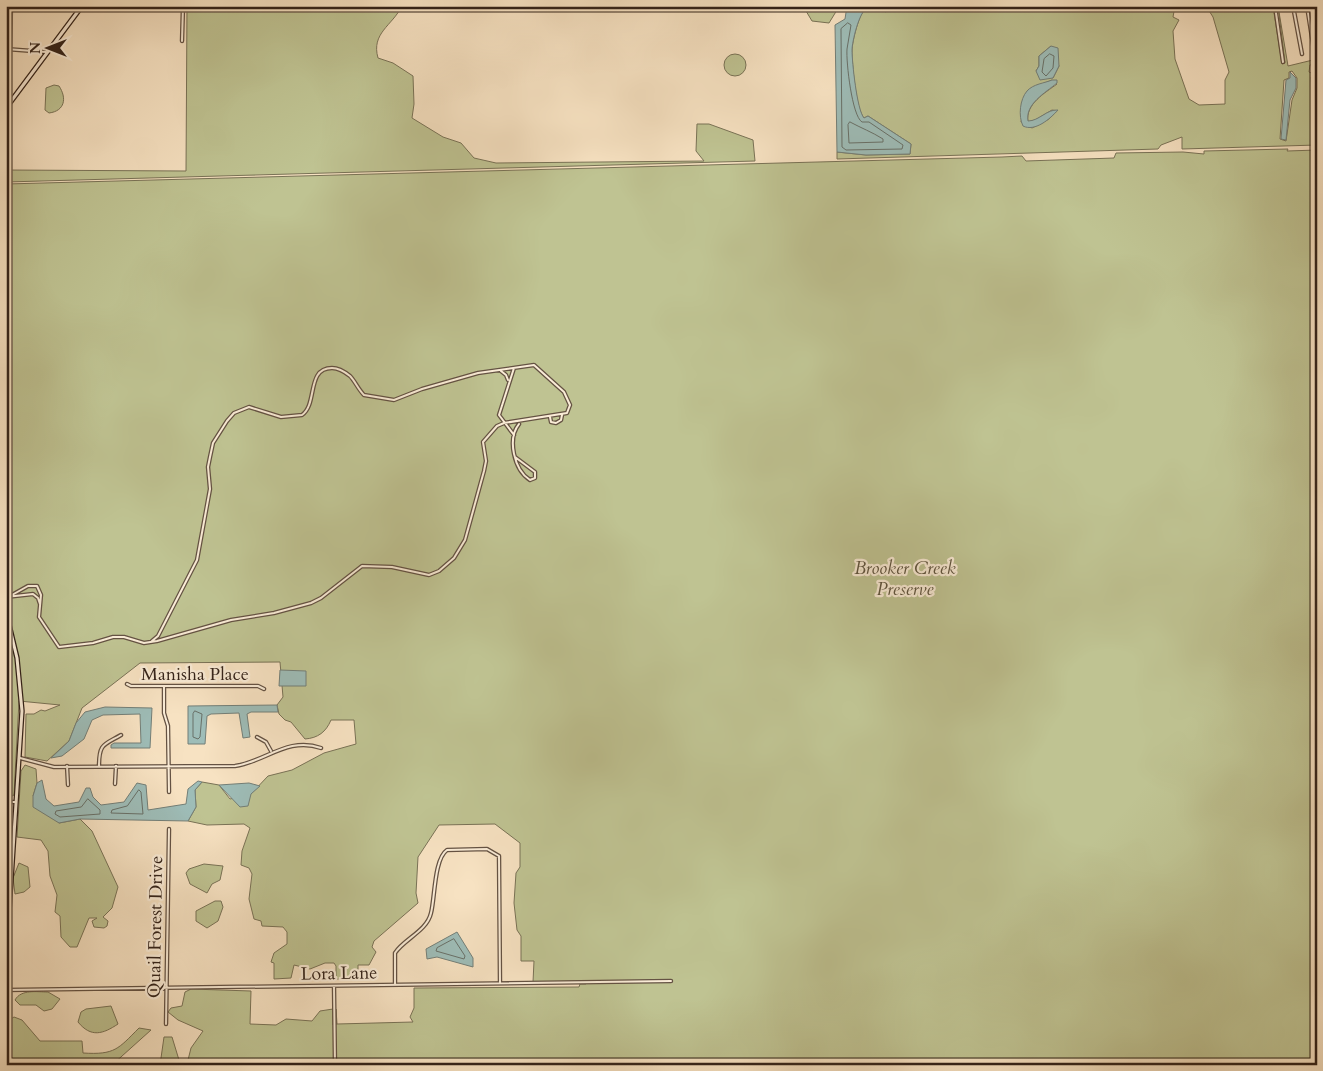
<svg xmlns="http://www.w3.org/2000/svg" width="1323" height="1071" font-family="Cardo,serif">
	<rect width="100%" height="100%" fill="#f7e2c2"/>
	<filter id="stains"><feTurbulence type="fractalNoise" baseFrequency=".004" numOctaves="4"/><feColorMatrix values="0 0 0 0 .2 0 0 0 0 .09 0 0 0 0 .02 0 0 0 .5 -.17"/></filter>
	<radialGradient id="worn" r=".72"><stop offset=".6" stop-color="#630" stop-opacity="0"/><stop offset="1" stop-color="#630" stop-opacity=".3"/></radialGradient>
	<path fill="#bfc392" stroke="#797256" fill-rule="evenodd" d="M187,6H402C392,26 371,33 378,58L393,63L413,76L414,104L412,118L443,137L461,143L474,158L496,163L704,161L696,151L697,124H709L753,140L755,161L6,182V170L186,171Z
		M803,6H835L837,10L829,23L812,21Z
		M892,6H1135L1136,8L1175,6L1173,17L1179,20L1173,31L1175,59L1189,99L1199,105L1225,104V80L1229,72L1213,17L1206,6H1273L1282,64L1285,63L1278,6L1288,66L1317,59V63L1310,65L1309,72L1317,75L1311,77L1312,90H1317V145L1182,149V137L1161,145L1158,149L837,159V152L866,155L910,154L911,144L868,116L864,118C856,110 852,63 852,51C852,42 859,13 866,8C873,4 882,8 888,11ZM1051,46L1059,66L1053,78L1036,71L1039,66V56ZM1292,71L1297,78V88L1292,100L1286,141L1280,139L1284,80L1289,78V72ZM1052,80L1057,84C1045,93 1025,104 1028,122L1035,120L1052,110L1057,111L1049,119L1032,128L1021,122L1028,90Z
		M724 65a11 11 0 1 1 22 0a11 11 0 1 1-22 0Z
		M54,85L59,86C67,98 65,111 49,113L45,110L46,88Z
		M1288,149L1287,151L1317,150V1065H160L164,1037H172L179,1060H188L191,1048L203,1031L178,1020L168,1012L171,1008L182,1006L185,992L191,989L251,991L250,1024L276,1025L286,1019L312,1021L320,1011L333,1009V1025H336V1009L337,1024L413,1022L410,1017L414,1008V988L579,987L580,984H586L587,981L533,982L534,961H521V936L517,930L514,903L516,873L520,867V843L495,824L439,825L418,857L416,893L418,903L374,941L372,947L376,952L369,965H358V979H336V966L334,963H325L310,969L294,965L291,978L274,979V963L271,962L274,953L287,944V932L283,927L262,926L261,921L254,919L249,899L252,874L249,868L241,865L242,851L250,828L244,824L207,825L188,821L196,807L195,790L202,782L219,785L230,799L251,794L268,776L292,770L324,753L356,744L354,720H331C326,732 318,738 305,739L291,722L285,720L279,714L277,705L283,697L280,662L140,663L82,708L69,741L47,761L25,757L26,714H34L41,710L45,711L60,705L19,701L14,795L6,799V184L1002,157L1022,156L1026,161L1114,158L1116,153L1183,152L1204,154V151Z
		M25,765L36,769L37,783L33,796L59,823L80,819L92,831L118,887L112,908L103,917L108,921L107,926L104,928L94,927L92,921L97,918H89L77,947H70L61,937L60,916L55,912L57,895L50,876L48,851L41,840L17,837L21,771Z
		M19,863L28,867L30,887L24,892L15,894L13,878Z
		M204,864L223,866L220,880L212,884L207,893L190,884L186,873L189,869Z
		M215,901H221L223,907L218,921L207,928L196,921V911Z
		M48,992L60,999L52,1009L44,1011L36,1005H20L15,1000C21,989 37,992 48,992Z
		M111,1006L118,1024C103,1034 91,1038 78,1022L81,1012L86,1009Z
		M14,1017L22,1020L40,1041H82L83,1053C115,1055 118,1049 139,1028L151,1030L112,1065H6V1022Z"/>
	<path fill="#9ebdb8" stroke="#737f78" d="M847,6H892L886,12L883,11L882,8C877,7 871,5 867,8C859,12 852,42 852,50C852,62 857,110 864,118L868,116L911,144L910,154L866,155L837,152L835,25L845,19Z
		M1051,46L1058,48L1059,66L1053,78L1040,80L1036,71L1039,66V56Z
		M1290,72L1296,78V88L1290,100L1286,140L1281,139L1286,80L1290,78Z
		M1052,80H1057V83C1045,93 1025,104 1028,121C1039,121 1047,109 1058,110C1050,119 1035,132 1023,126C1018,116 1020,99 1027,91C1033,84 1045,83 1052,80Z
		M280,670L306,671V686H279Z
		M277,705L278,712H251L247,714L250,737L243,738L239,713L211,714L207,716L205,744H188V706Z
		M105,707L152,708L150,748H111V745L114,743H141L140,714L103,715L92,720L84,739L62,756L51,758L69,741L76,723L85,712Z
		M42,780L46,799L54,806L79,802L86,788H90L93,797L101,805L124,802L137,783L146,785L148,810L186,804L188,789L198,781L202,782L195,790L196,807L188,821L80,819L59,823L33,807V796L37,783Z
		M249,783L260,786L251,794L248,806L240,807L219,785Z
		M457,932L473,958V967L437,957L427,959L426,949Z"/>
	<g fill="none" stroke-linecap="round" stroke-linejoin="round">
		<path stroke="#687068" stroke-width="1" d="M848,23L851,25C850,33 848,41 847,49C846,62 852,116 862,122H869L903,145L902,149L846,150L842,147L841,29Z
			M1050,54L1054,56L1053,68L1046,76L1042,72L1044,59Z
			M850,122C861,128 872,132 883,139V142L849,143L848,125Z
			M195,711L202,714L200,737L198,739L193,737V714Z
			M139,790L141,792L143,814L111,813L112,810L127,806Z
			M88,799L100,810V814L60,817L55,814L56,811L81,807Z
			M454,939L465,956L464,959L436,951L437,948Z"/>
		<defs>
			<path id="street" d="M1275,6L1283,62
				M1293,6L1302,54
				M1307,6L1314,51
				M1308,10L1317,9
				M182,41L183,6
				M6,49L46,52
				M10,49L11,6
				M514,368L499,415L514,435
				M501,371L506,375L508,380
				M550,417L551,422L556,423L561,420L562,415
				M515,457L535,472V478L530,480C514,470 507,439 519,424
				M12,595L28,586H37L41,595L39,617L59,647L93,643L113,637H124L144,643L157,641L231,620L274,613L311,603L321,598L362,566L392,567L429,575L439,571L454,558L465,540L484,471L486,461L483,442L497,426L504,423L567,413L570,405L564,392L534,365L478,373L422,389L394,400L364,395C358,389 355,381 350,376C345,372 338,368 332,368C306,368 318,404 302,415L281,417L249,407L234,413L227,421L213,443L210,457L208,467L210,489L197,560L158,636L152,641
				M6,597L33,594L38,598L40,604
				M127,684L131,686H258L264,689
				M164,686V713L168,726L169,792
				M257,737L266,742L271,751
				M20,758L54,767L235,766C265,762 288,736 321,748
				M67,766L68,785
				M99,766C99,743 104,745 121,735
				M115,784L116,766
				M6,802H16
				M395,985V953C404,939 427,931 431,913C435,898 434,859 447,850L487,849L499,856L500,983
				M334,987L335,1065
				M6,990L671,981
				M166,1024L169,829"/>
			<path id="secondary" d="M6,108L82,6
				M6,612L17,658L22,711L6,958"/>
		</defs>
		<use href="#street" stroke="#645243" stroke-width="4.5"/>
		<use href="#secondary" stroke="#332219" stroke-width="5.5"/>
		<use href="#street" stroke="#faecd7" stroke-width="2"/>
		<use href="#secondary" stroke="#faecd7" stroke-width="3"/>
	</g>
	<g text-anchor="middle" stroke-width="4.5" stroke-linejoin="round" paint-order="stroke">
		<g font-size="18" font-style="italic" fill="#5d523d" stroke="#faecd7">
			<text x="905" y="574">Brooker Creek<tspan x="905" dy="21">Preserve</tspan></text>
		</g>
		<g font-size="18" fill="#332219" stroke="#faecd7">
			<text x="195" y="680">Manisha Place</text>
			<text transform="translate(155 927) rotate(-89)" y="6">Quail Forest Drive</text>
			<text transform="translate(339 973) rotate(-1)" y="6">Lora Lane</text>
		</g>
	</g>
	<rect width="1323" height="1071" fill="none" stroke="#f7e2c2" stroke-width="25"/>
	<rect x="8" y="8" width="1308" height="1056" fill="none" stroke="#332219" stroke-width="2.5"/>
	<rect x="12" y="12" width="1298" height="1046" fill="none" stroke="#332219"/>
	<g transform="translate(48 48) rotate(270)" stroke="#faecd7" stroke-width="4" paint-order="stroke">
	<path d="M0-4L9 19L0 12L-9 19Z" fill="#332219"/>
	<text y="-8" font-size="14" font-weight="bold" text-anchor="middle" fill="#332219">N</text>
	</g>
	<rect width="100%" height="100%" filter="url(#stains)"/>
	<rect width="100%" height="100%" fill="url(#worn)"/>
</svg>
